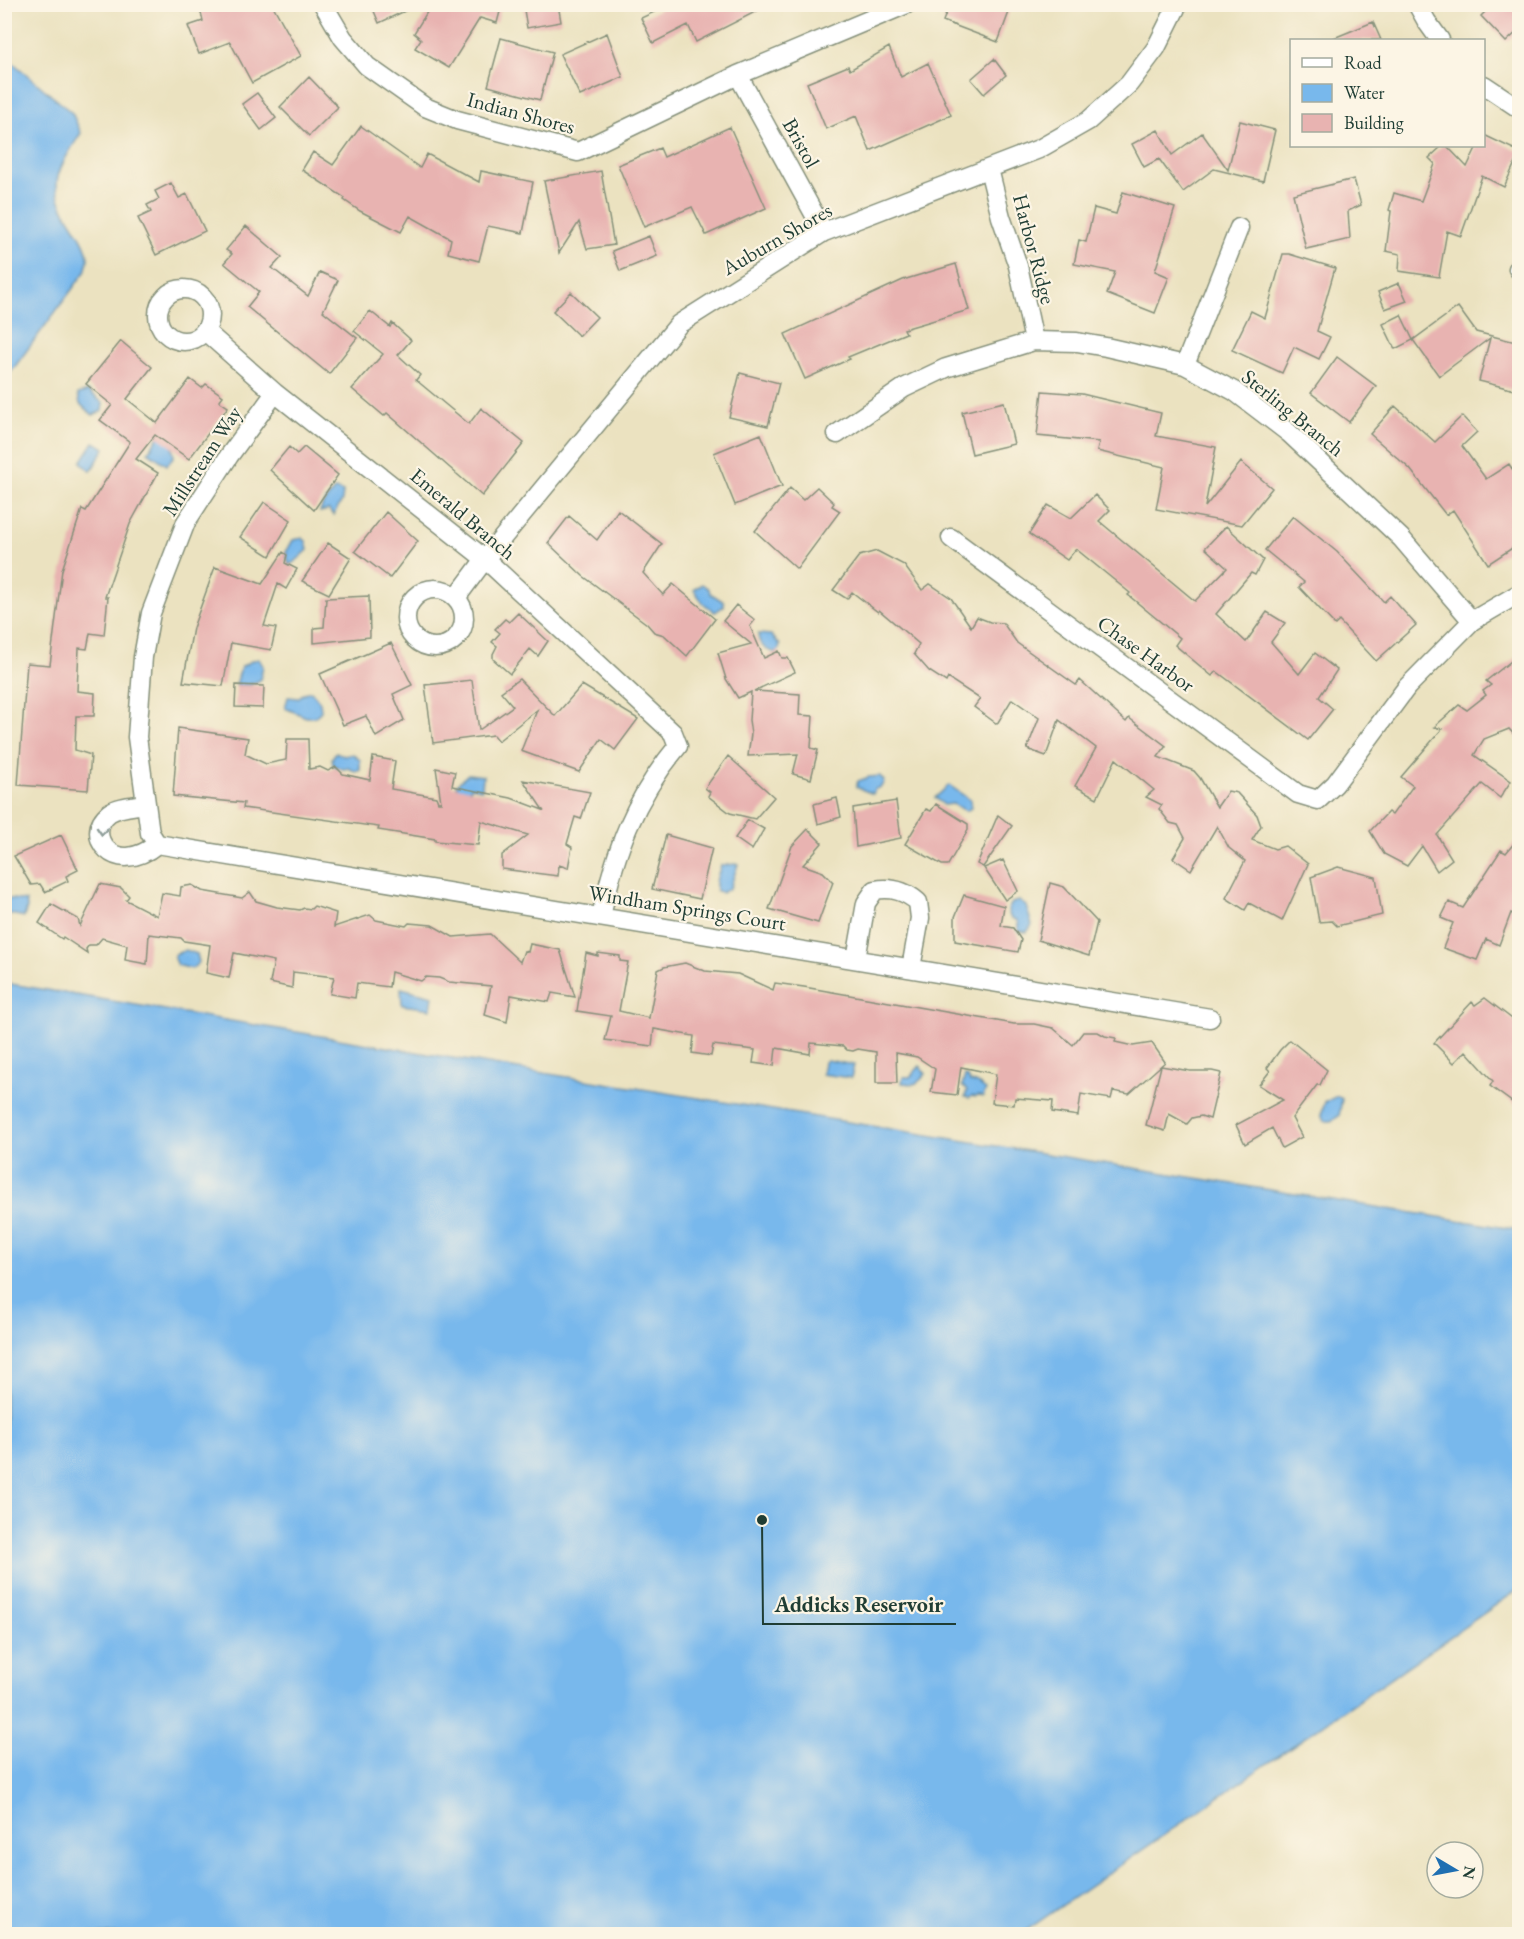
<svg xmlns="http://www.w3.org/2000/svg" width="1524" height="1939" font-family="'EB Garamond',serif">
	<rect width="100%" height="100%" fill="#fcf5e5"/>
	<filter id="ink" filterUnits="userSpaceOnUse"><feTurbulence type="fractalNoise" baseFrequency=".0167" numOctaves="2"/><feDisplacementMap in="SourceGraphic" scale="12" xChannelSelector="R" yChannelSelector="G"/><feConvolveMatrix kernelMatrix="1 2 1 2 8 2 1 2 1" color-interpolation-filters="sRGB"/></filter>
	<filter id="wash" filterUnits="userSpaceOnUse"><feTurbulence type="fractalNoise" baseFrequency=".008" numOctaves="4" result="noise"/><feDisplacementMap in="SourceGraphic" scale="24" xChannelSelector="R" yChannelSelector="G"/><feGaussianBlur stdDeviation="1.35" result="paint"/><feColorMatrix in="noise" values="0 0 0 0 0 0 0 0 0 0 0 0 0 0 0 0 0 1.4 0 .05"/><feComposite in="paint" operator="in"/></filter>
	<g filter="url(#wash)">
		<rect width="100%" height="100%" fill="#ebe2c0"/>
		<path fill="#78b8ec" stroke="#4c7a90" stroke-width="1.5" d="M5,56L72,113L81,133C73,146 57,168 57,184C56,212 87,235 88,258C88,263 86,268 85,272L5,380Z
			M88,391L103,403L102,411L93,415L80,404L78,394Z
			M161,433L171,439L174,456L167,465L148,452Z
			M94,442L105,448L91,471L81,462Z
			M335,489L343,492L342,501L333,515L329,510L320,512L323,504Z
			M302,538L306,541L308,550L296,561L289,565L286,552L293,540Z
			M702,584L709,589L710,593L724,602V606L715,612L703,603L694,590Z
			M758,634L771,635L780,645L778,652C768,653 758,645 758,634Z
			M259,659L263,666L260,680L250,685H236L241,667L253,660Z
			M311,691L320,702L321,711L315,717H306L285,708L288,697L298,698L304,693Z
			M336,752L344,756L353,754L360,760V770L356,772L349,768L343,769L333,765L332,758Z
			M468,774L483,776L482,789L472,787L467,793L457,791V784Z
			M880,776L884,781L881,787L875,789L873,794L856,787L858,781L869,777Z
			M949,785L970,800L971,808L966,811L953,804L944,805L935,798Z
			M738,864L730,888L722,893L716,890V881L721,865Z
			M5,898L26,901L27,908L24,917L5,913Z
			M1019,901L1026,906L1032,925L1027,932L1018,931V921L1010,917L1008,910L1012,903Z
			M186,950L197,954L199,962L192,969L177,965L174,959L175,954Z
			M5,983L518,1069L1519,1230V1589L1021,1934H5Z
			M401,988L433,996L431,1009L402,1005Z
			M827,1060L854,1065L851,1078L822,1074L824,1062Z
			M920,1066L926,1074C917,1084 917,1085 902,1083L903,1077H910Z
			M965,1076L968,1077L970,1082L976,1083L986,1090L983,1097L978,1096L975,1097L972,1096L969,1098L965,1097L967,1090L962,1086Z
			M1337,1096L1342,1099L1339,1116L1331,1121H1324L1321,1115L1325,1102Z"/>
		<g id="blocks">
			<path fill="#e8b3b1" d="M199,4H272L301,56L252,83L230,42L199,54L188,26L203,21Z
				M371,4H420L379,23Z
				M432,4H502L497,23L480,18L449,68L415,48L421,39L414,33Z
				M523,4H558L561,22L527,28Z
				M661,4H771L696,42L688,25L653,43L641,18L663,8Z
				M950,4H1012L998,42L943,21Z
				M1493,4H1520V29L1506,42L1481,16Z
				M1373,22L1381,40H1329Z
				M607,33L623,77L580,96L560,54Z
				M501,38L553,52L540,100L488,86Z
				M889,47L901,77L928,63L951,115L870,151L856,116L826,129L807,83L848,66L850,70Z
				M994,59L1006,75L984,94L971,79Z
				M309,77L338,107L309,136L280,107Z
				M257,93L276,118L261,130L242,104Z
				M1240,121L1275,130L1263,181L1214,169L1183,192L1159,159L1144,167L1132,144L1158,130L1172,155L1202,133L1228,170Z
				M361,126L420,168L427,154L479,182L481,171L533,182L523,233L488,226L479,261L448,253L451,239L410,216L401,232L360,211L344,200L345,198L302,170L313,152L333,165Z
				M730,127L766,208L706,235L692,207L644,227L618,165L660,148L664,157Z
				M1484,135L1520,152L1504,187L1482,176L1461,236L1447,231L1439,277L1399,271L1400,254L1386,251L1391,211L1389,210L1394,193L1421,201L1435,164L1429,158L1442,146H1447L1467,167L1477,146H1484Z
				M601,171L614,245L587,249L579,222L559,253L544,181Z
				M1354,179L1361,205L1348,211L1350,239L1306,249L1293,194Z
				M171,183L179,198L187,194L205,231L156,255L138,218L151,212L147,205L159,199L155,191Z
				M1123,192L1175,208L1155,271L1169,277L1155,313L1107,294L1115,272L1074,264L1079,240L1086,242L1094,208L1116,214Z
				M246,226L282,257L272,268L308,296L320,272L338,280L323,311L357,338L329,374L247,307L259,292L224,263L232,254L226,250Z
				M649,236L657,256L620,271L612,251Z
				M1283,254H1289L1335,268L1317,331L1330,337L1319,359L1294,347L1282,373L1232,350L1251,311L1265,318Z
				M956,264L969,310L904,329L906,333L848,357L850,359L805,379L785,334L903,280Z
				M1399,283L1407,301L1385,309L1378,292Z
				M571,292L597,317L579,336L553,311Z
				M1458,307L1476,332L1520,343V369L1515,390L1479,381L1490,338L1439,376L1413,340Z
				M370,311L390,327L392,323L411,340L398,355L420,375L416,380L469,424L481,408L524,443L482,496L387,413L384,416L352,389L383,354L354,331Z
				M1401,315L1413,340L1395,349L1383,324Z
				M121,341L152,367L127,399L157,423L190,379L202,388L206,384L223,396L219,401L228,407L189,459L155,435L136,459L158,473L130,524L105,597H108L104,635L90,633L87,649L79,648L77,691L95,693L94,716H76L75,750L91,755L88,790L18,785L27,663L50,665L62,570L82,509L86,511L130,442L100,420L112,405L86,384Z
				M1337,357L1376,386L1349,422L1311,393Z
				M740,373L779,383L768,426L729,417Z
				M1042,391L1082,394L1161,413L1156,436L1216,447L1205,507L1241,462L1272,488L1242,525L1156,509L1164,467L1097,451L1099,442L1037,436Z
				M1004,402L1014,444L972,454L962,412Z
				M1395,406L1435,442L1462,416L1477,432L1462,446L1486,479L1509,464L1520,481V543L1488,564L1453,510L1446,515L1410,469L1370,434Z
				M761,434L782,486L735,505L714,453Z
				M289,447L297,454L304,447L338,475L314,510L270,470Z
				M817,487L834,503L832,506L840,511L797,569L755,531L790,488L803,500Z
				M1095,495L1110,510L1099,521L1195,601L1227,568L1205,548L1226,526L1263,560L1255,575L1251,573L1216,614L1246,642L1267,612L1285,623L1271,642L1299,674L1315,653L1337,670L1319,697L1333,709L1308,740L1216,671L1212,676L1175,645L1180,638L1128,595L1130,593L1076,549L1067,560L1029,534L1048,505L1071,518Z
				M264,502L291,520L270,556L240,537Z
				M618,510L662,544L643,573L663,595L673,584L715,619L687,656L664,635L654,632L647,624L583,576L548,543L569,516L597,540Z
				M386,512L418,541L390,578L355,551Z
				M1293,516L1337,552L1384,602L1390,596L1416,625L1376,661L1339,621L1335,625L1299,587L1304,582L1265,550Z
				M328,543L351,558L329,594L302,581Z
				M877,551L904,565L922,590L930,584L951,598L971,627L977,617L990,622L1003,623L1017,643L1076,685L1080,680L1126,722L1129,718L1166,746L1158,757L1194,771L1200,778L1217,807L1228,791L1237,793L1257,815L1261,826L1252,840L1275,849L1285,846L1308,864L1282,921L1249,903L1245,910L1226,898L1245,861L1229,848L1217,826L1191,870L1173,858L1185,838L1178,825L1170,823L1159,809L1162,805L1146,797L1154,790L1116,759L1097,798L1075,786L1096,748L1059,720L1046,756L1027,749L1039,718L1012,699L997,724L974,707L980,699L948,678L946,682L929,671L914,654L919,644L879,610L878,612L852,592L847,599L833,590L859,556Z
				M283,552L287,555L285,563L297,569L286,589L278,584L264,626L276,628L271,650L231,643L223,686L183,682L193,628L215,567L262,584Z
				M369,596L370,637L314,643V628L324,627L326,598Z
				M736,605L755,620L750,626L764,658L779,651L782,658H788L795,672L754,691L800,694L799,715L813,716L811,748L818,750L811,779L793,774L798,754L748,756L751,734L749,720L751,692L738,698L726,679L718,653L751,644L723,621Z
				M518,613L548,641L538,656L530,649L510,674L493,659V654L497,646L492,642L500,633L495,629L505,619L509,622Z
				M391,643L412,685L393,694L404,720L376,737L366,716L343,725L320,674Z
				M1520,654V741L1509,729L1484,739L1474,755L1511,781L1500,798L1482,784L1437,835L1452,859L1437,871L1422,846L1407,866L1384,854L1370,831L1388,812L1392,815L1413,786L1401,777L1442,729L1434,727L1459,705L1467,710L1486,695L1483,691L1491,685L1486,681Z
				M519,679L555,716L582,685L638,719L615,750L601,739L579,772L521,751L537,710L498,741L493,735L433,743L425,685L472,680L479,730L513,706L501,692Z
				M236,685L264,686L263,708L235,707Z
				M178,728L248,738L245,754L266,764L286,760L287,739H308L309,769L320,767L328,771L336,767L343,774L370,780L373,757L395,761L391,789L436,797L438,802H441L436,768L455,772L452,786L511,798L543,810L523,780L590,792L581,819L575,817L567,844L572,847L568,868L559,865L558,876L502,869V855L528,835L481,821L478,845L435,841V839L378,830L379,827L243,808L244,803L173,796Z
				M728,756L774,797L755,819L730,813L708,796L710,792L705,788Z
				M837,798L841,817L818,824L814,804Z
				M896,801L901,838L856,847L853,808Z
				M936,804L968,824V830L948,865H942L905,844L926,809L931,811Z
				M998,815L1012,826L983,867L977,864Z
				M748,820L764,829L752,850L735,838Z
				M808,829L822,843L803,865L823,872L833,882L818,923L769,909L792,846Z
				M61,835L78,870L66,876L68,881L45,892L40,884L31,885L14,856Z
				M666,835L712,848L700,899L652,889Z
				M1520,836V919L1511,913L1499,945L1486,939L1477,960L1443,948L1453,923L1441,918L1449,902L1463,908L1501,850L1506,853Z
				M1003,860L1018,891L1005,900L984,868Z
				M1338,867L1376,877L1382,915L1337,926L1332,921L1319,922L1311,877Z
				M1050,883L1064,887L1097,922L1089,956L1038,940Z
				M100,884L121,888L129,896L126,900L157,916L162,893L180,896L181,887L192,885L202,891L242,898L250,892L256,901L277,907L300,910L304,908L311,909L314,906L336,913L334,927L370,915L376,920L406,926L409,923L432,925L453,937L490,934L520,962L524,951L528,952L530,944L560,950L575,997L552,993L549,1002L511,995L507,1022L485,1015L491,986L449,982L439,978L426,977L421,981L391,972L389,987L357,983L355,998L330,994L334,977L293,972L292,988L270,983L274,961L234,953L229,978L206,973L210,945L184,941L181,938L149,934L147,964L125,960L127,945L102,938L96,945H89L86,949L87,953L63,937L62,939L39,923L51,904L78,919L80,926Z
				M964,895L1004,906L1001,926L1013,928L1021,940L1018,952L955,941V917Z
				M586,953L598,956V953L620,956V961L628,962L619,1011L649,1018L658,970L664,967L685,963L705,971L738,974L773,990L775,983L804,987L1014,1024H1034L1053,1028L1073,1045L1083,1032H1098L1105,1036L1116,1038L1115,1042L1133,1046L1152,1043L1165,1062L1129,1094L1113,1091L1111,1099L1081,1094L1078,1116L1052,1112L1053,1101L1015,1098L1014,1105L992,1103L996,1074L961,1067L957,1095L931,1092L935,1069L917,1057L896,1053L897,1083H876V1052L858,1049L853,1051L847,1050L843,1046L811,1043L810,1054L776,1048L774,1066L753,1063L755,1050L713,1045L711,1056L692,1053L694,1036L654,1029L652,1046L605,1040L611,1016L577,1011Z
				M1485,998L1520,1025V1108L1490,1086L1493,1081L1466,1051L1454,1063L1434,1043L1472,1002L1475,1005Z
				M1290,1040L1327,1070L1320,1085H1317L1292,1118L1302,1137L1282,1148L1272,1128L1245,1144L1236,1125L1283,1100L1259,1085L1270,1071L1267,1068L1280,1050Z
				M1161,1066L1190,1071H1212L1221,1073L1210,1119L1201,1116L1192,1118L1187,1124L1169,1114L1165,1131L1146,1125Z"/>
		</g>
	</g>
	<g filter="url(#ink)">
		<use href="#blocks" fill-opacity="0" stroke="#85907a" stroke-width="1.5"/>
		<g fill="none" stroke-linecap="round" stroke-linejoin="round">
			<defs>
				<path id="minor" d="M323,4L343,38L367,66L425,107L457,120L578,152L738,75L907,4
					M1417,4L1427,22L1440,40
					M738,75L824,232
					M1484,85L1520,109
					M989,169L1001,217L1018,266L1034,341
					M1518,269L1520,265
					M158 315a26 26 0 1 1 52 0a26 26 0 1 1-52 0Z
					M205,331L275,393L485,559L673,733L678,746C634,799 615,851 601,917
					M1185,365L1239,228
					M837,434L904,388L946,368L1034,341L1077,342L1106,347L1185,365L1234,391L1289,433L1401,538L1472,621
					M951,538L1298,794L1318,800L1335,784L1407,687L1472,621L1520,593
					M406 618a29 29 0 1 1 58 0a29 29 0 1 1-58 0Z
					M456,598L485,559L679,324L824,232L1039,149L1088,121L1129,84L1156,48L1178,4
					M145,804C134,806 119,806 109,813C82,834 114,879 157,844
					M157,844L1210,1018
					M157,844L150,833L137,737L143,657L151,613L186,522L229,456L275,393
					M856,959L866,903L875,890C892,887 905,891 918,902L920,918L911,968"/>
			</defs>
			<use href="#minor" stroke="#85907a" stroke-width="21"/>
			<use href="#minor" stroke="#fff" stroke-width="18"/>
		</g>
		<defs><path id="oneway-chevron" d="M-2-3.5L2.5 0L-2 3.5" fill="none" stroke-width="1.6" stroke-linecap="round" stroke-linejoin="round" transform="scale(1.5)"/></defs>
		<use stroke="#8f9e9a" href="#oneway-chevron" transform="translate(102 831) rotate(93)"/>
	</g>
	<g text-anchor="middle" stroke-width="4.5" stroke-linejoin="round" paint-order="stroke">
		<g font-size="21" fill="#1f3d34" stroke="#fcf5e5">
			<text transform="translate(521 113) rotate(15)" y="7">Indian Shores</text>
			<text transform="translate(801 143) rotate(61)" y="7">Bristol</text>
			<text transform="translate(777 239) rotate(-30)" y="7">Auburn Shores</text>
			<text transform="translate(1034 249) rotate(75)" y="7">Harbor Ridge</text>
			<text transform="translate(1293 413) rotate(39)" y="7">Sterling Branch</text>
			<text transform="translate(202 461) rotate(-57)" y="7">Millstream Way</text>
			<text transform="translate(463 514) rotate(40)" y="7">Emerald Branch</text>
			<text transform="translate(1146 654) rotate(36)" y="7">Chase Harbor</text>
			<text transform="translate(687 908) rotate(9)" y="7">Windham Springs Court</text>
		</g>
	</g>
	<path fill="none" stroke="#1f3d34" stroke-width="2" d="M762 1520L763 1624H956"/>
	<circle fill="#1f3d34" stroke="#fcf5e5" stroke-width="2" cx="762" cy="1520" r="6"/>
	<g font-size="22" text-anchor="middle" font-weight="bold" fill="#1f3d34" stroke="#fcf5e5" stroke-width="4.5" stroke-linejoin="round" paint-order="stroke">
		<text x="859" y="1612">Addicks Reservoir</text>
	</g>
	<rect width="1524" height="1939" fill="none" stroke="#fcf5e5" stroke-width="24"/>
	<rect x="1290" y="39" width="195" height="108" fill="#fcf5e5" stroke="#a4ab9e" stroke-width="1.5"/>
	<rect x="1302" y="58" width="30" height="9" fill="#ffffff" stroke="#a4ab9e" stroke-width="1.5"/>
	<text x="1344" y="69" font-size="18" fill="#1f3d34">Road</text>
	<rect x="1302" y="84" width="30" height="18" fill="#78b8ec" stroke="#a4ab9e" stroke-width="1.5"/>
	<text x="1344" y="99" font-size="18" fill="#1f3d34">Water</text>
	<rect x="1302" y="114" width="30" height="18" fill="#e8b3b1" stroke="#a4ab9e" stroke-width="1.5"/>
	<text x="1344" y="129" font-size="18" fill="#1f3d34">Building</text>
	<g transform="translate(1455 1870) rotate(100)"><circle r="28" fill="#fcf5e5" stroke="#a4ab9e" stroke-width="1.5"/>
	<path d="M0-4.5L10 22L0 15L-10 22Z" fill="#1f6fb2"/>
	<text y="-9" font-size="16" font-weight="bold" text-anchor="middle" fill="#1f3d34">N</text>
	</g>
</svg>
